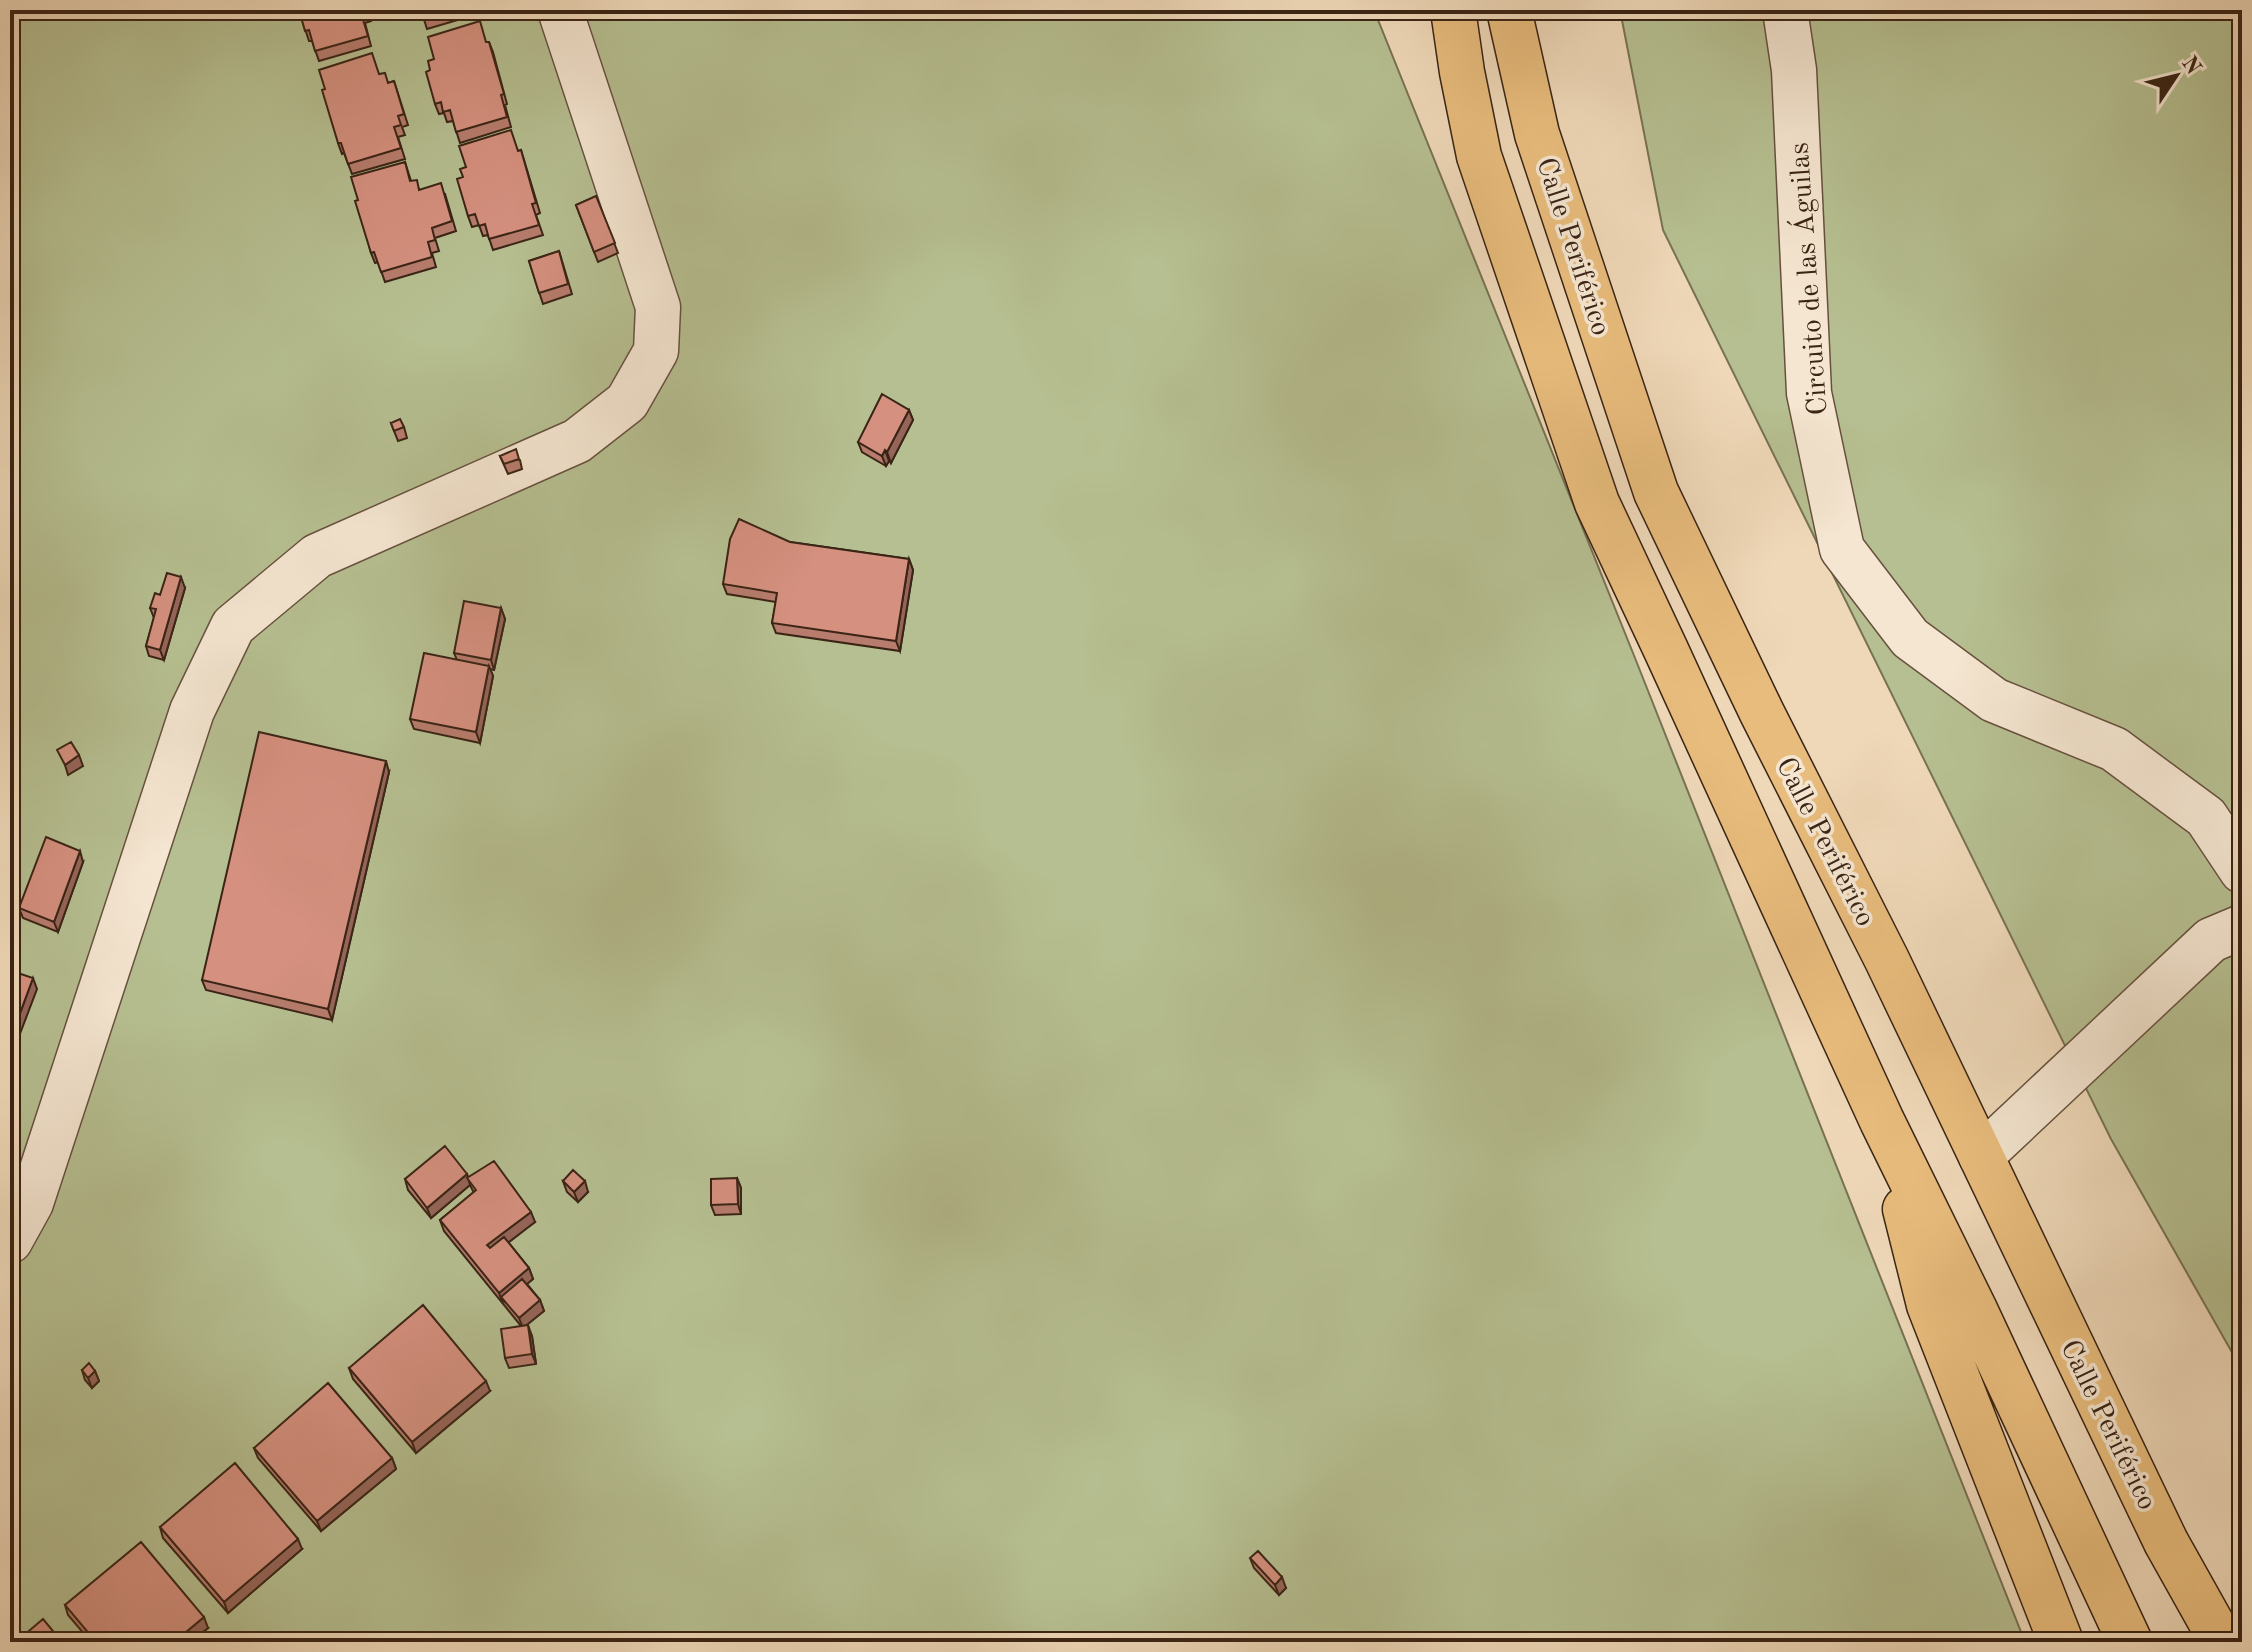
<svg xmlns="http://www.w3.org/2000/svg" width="2252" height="1652" font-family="'Old Standard TT',serif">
	<rect width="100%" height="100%" fill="#efd8b8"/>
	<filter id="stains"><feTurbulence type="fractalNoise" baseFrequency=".0025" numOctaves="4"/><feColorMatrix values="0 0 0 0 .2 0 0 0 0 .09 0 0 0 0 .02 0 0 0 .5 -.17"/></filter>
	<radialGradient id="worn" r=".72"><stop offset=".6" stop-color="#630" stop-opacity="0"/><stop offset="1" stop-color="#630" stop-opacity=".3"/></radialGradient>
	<path fill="#b6bf91" stroke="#787253" stroke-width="2" d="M10,10H1374L1635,658L2025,1642H10Z
		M1620,10H2242V1370L2111,1139L1663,230Z"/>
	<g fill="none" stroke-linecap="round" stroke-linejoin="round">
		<defs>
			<path id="minor" d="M1785,10L1794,70L1809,393L1842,549L1910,638L1994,700L2114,749L2206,817L2242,871
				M1981,1156L2211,940L2242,927
				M10,1241L31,1203L192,711L233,626L317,556L577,441L627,402L656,351L658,307L560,10"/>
			<path id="highway" d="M1453,10L1462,72L1479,156L1597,503L1666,650L1882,1121L1975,1310L2130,1642
				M1509,10L1537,134L1656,492L1762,713L1887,960L2166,1542L2222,1642
				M1905,1209L1929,1305L2061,1642"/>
		</defs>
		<use href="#minor" stroke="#67513e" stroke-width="47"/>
		<use href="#highway" stroke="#3a2415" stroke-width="47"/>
		<use href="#minor" stroke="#f5e6d1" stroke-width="44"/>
		<use href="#highway" stroke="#e8bc7c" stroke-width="44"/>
	</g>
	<path fill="#b77c6d" stroke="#3a2415" stroke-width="2" d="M299,10H374L369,12L371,21L365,23L371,46L319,61L312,41H309Z
		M421,10H477L478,14L427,29Z
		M487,42H489L493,52L507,104L505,105L511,127L460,143L453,121L447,122L444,113L439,114L435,104Z
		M379,74L388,83L394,81L408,125L402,127L405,135L398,137L405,159L352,174L344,153L342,154L338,143Z
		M521,150L540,213L536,215L543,235L493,250L488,235L483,236L479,225L472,227L468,216L463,177Z
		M405,162L411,181L420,190L445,194L456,231L435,238L439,251L432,253L436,267L385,282L378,262L375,263L371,253L358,200Z
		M596,196L618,253L598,262L576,205Z
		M559,251L572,294L543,304L529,261Z
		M909,410L913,420L891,463L889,461L886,466L862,452L858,442Z
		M391,423L404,427L407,438L398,441Z
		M500,456L520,460L522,469L508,474Z
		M790,542L909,559L913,570L900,651L776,633L772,623L776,602L727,594L723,584Z
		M185,588L164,660L149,656L146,646L154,618L150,608L160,595Z
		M501,608L505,619L494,670L490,669L493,676L480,743L414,729L410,719L457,660L454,653Z
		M389,772L332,1020L206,990L202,980Z
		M83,862L58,932L23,918L19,908Z
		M467,1174L468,1178L535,1222L508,1242L529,1268L533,1279L527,1284L540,1300L544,1311L526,1325L532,1336L536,1364L509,1368L505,1358L521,1326L444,1231L440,1220L474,1193L470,1185L431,1218L408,1190L405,1179Z
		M737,1178L741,1188V1214L715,1215L711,1205Z
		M563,1181L588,1192L578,1202L567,1192Z
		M349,1368L490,1391L416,1453L353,1379Z
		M82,1370L95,1371L99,1381L92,1388L85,1380Z
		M254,1448L392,1458L396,1469L321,1531L258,1458Z
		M160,1527L302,1549L228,1613L163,1538Z
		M1250,1558L1286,1588L1279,1595L1254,1568Z
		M65,1605L208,1628L190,1642H91L68,1615Z"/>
	<path fill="#956559" stroke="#3a2415" stroke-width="2" d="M909,410L913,420L891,463L887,452Z
		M885,450L889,461L886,466L882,456Z
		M909,559L913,570L900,651L896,641Z
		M181,577L185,588L164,660L160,650Z
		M501,608L505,619L494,670L491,660Z
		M489,666L493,676L480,743L476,732Z
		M79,755L83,766L68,775L65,765Z
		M386,761L389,772L332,1020L328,1009Z
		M80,851L83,862L58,932L54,922Z
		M33,978L37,989L18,1039L20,1047L10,1078L12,1035Z
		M467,1174L470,1185L431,1218L427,1208Z
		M737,1178L741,1188V1214L738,1204Z
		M585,1181L588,1192L578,1202L574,1192Z
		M531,1212L535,1222L491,1256L487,1245Z
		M529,1268L533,1279L505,1302L501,1297L503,1304L499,1293Z
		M540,1300L544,1311L523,1328L519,1318Z
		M528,1325L532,1336L536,1364L532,1354Z
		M95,1371L99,1381L92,1388L88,1378Z
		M486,1381L490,1391L416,1453L412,1442Z
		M392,1458L396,1469L321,1531L317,1521Z
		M298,1539L302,1549L228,1613L224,1602Z
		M1282,1577L1286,1588L1279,1595L1275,1585Z
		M204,1617L208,1628L190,1642H174Z"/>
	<path fill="#d5907f" stroke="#3a2415" stroke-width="2" d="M299,10H367L361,13L368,36L315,51L309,30L305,31Z
		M421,10H452L423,19Z
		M480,21L486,42H489L504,94L501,95L507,117L456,132L450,110L443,112L441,102L435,104L426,72L430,70L428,61L434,59L428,37Z
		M372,53L379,74L385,73L388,83L394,81L404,114L398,116L401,125L394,127L401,148L348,164L341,143H338L322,90L325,89L319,70Z
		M511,130L518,151L521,150L536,203L532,204L539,225L489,239L485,224L479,226L475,214L468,216L457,179L463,177L460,169L466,167L459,146Z
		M405,162L410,181L417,180L419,190L441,183L452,221L432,228L435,240L428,242L432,257L381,272L374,252L371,253L355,201L358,200L351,177Z
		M596,196L615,243L594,252L576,205Z
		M559,251L568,284L539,293L529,261Z
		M882,394L909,410L887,452L885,450L882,456L858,442Z
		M400,419L404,427L394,431L391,423Z
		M516,449L519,459L504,464L500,456Z
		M739,519L790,542L909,559L896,641L772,623L777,593L723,584L730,539Z
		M167,573L181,577L160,650L146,646L156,609L150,608L155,593L160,595Z
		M464,601L501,608L491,660L454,653Z
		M424,653L489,666L476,732L410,719Z
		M259,732L386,761L328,1009L202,980Z
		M71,742L79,755L65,765L57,750Z
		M46,837L80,851L54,922L19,908Z
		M12,971L33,978L12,1035L17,1037L10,1056V976Z
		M445,1146L467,1174L427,1208L405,1179Z
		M494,1161L531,1212L487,1245L490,1248L504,1237L529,1268L499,1293L440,1220L476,1190L467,1178Z
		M573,1170L585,1181L574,1192L563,1181Z
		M737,1178L738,1204L711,1205V1179Z
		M522,1279L540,1300L519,1318L501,1297Z
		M423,1305L486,1381L412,1442L349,1368Z
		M528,1325L532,1354L505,1358L501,1329Z
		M89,1363L95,1371L88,1378L82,1370Z
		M328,1383L392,1458L317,1521L254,1448Z
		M235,1463L298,1539L224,1602L160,1527Z
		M141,1542L204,1617L174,1642H96L65,1605Z
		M1258,1551L1282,1577L1275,1585L1250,1558Z
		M43,1619L62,1642H16Z"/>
	<g text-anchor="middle" stroke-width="7" stroke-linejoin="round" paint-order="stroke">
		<g font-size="28" fill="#3a2415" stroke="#f5e6d1">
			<text transform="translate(1575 246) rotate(72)" y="10">Calle Periférico</text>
			<text transform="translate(1807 279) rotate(-94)" y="10">Circuito de las Águilas</text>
			<text transform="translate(1827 841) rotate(63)" y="10">Calle Periférico</text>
			<text transform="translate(2110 1424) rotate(64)" y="10">Calle Periférico</text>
		</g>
	</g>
	<rect width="2252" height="1652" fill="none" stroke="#efd8b8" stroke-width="40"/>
	<rect x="12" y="12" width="2228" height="1628" fill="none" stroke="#3a2415" stroke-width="4"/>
	<rect x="20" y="20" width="2212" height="1612" fill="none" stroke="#3a2415" stroke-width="2"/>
	<g transform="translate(2176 76) rotate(55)" stroke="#f5e6d1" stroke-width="6" paint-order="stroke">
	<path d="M0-6L14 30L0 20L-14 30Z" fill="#3a2415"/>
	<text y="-12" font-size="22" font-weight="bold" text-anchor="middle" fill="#3a2415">N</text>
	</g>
	<rect width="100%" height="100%" filter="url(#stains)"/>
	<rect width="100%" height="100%" fill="url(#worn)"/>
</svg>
